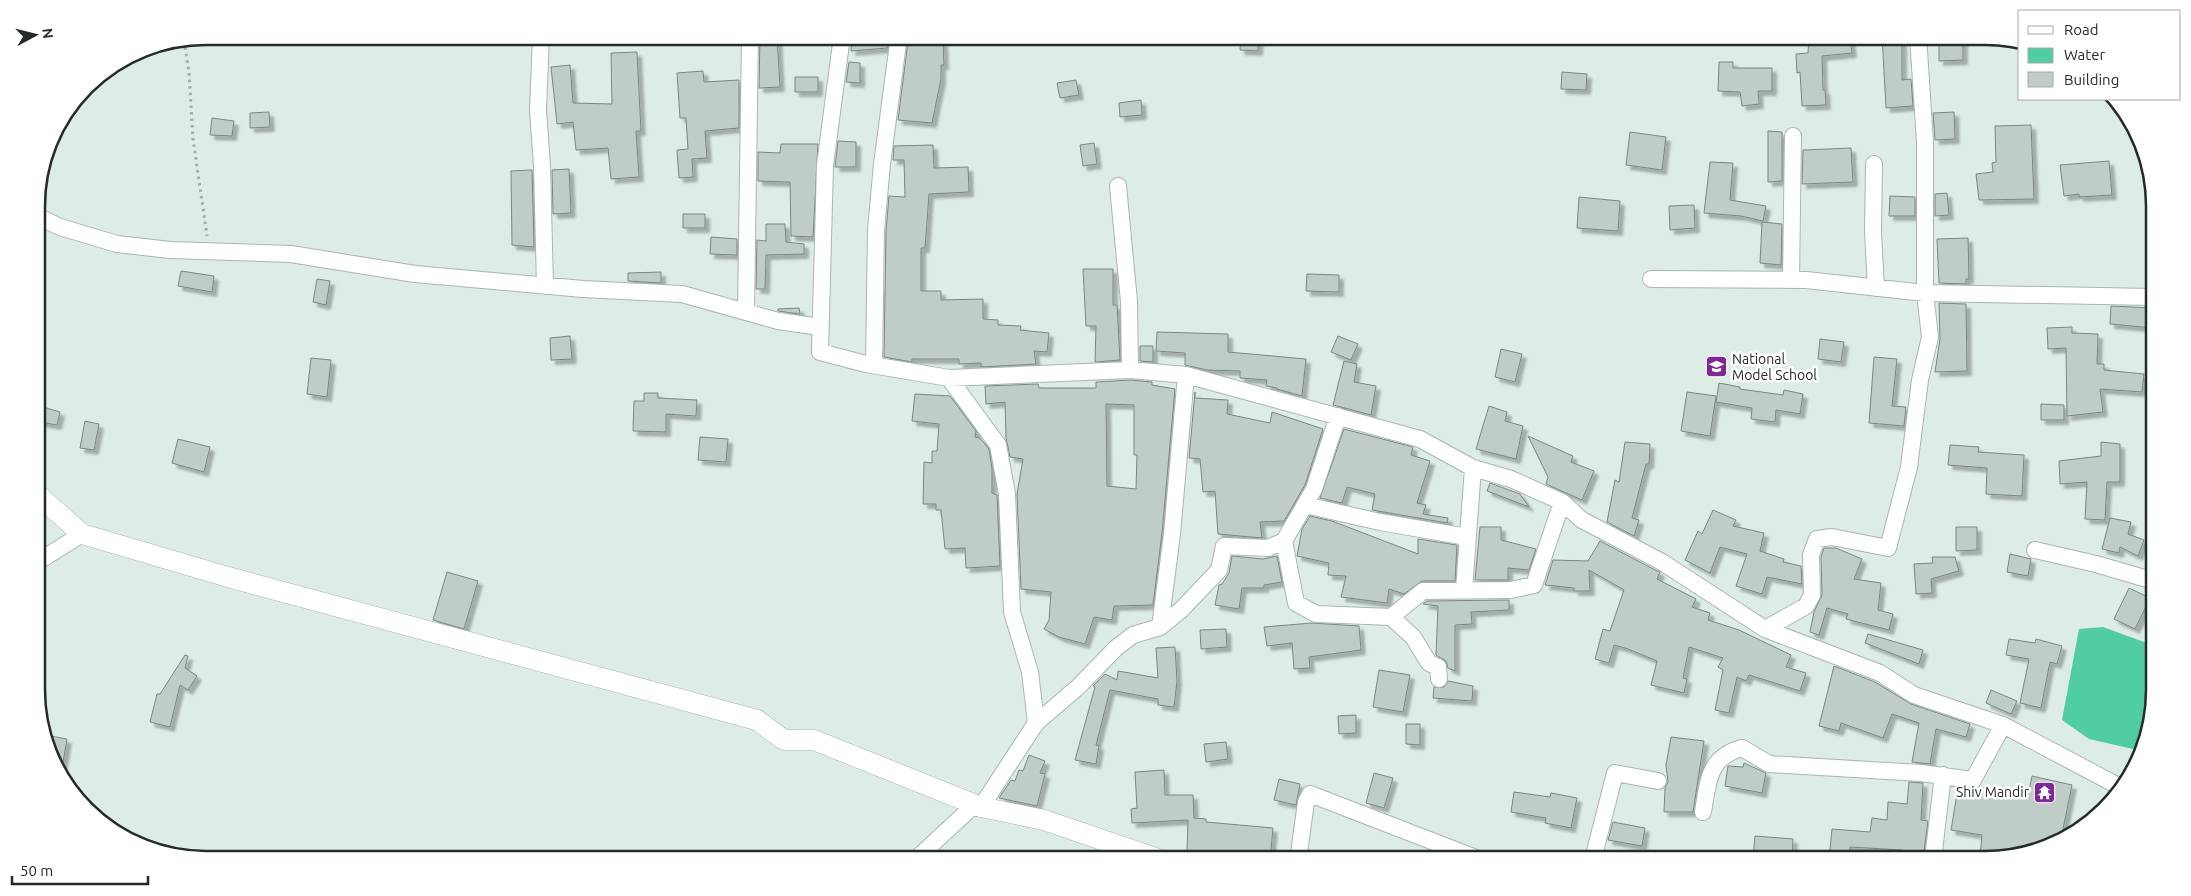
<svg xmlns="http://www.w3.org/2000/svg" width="2191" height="896" font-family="Ubuntu,sans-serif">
	<defs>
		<filter id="shadow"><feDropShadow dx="4.5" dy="4.5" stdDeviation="1" flood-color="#0004"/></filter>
	</defs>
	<rect width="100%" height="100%" fill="#deece6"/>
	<path fill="#51cda3" d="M2103,627L2155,646V690L2146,745L2142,751L2089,739L2062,720L2079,629Z"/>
	<path fill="#c0cdc7" stroke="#7a8781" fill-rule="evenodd" filter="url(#shadow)" d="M760,36H777L780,87L759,88Z
		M852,36H889L887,48L851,51Z
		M923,36H938V41H943L944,65H941V79L932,123L898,120L908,41H923Z
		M1241,36H1259L1258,51L1240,50Z
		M1809,36H1850L1852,53L1822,56L1823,90H1825L1826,105L1802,106L1800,72L1797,73L1796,54L1808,53Z
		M1882,36H1902V80L1911,79L1913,106L1886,108Z
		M1939,36H1963V60L1939,61Z
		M637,52L641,131H636L639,177L611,179L608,148L576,150L573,122L557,124L551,67L570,65L573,103L612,104L611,53Z
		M849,62L860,63V83L846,82Z
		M1719,62H1733V68H1772V91H1758L1759,104L1742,106L1740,92L1718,91Z
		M703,71L704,82L739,80V128L705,131L707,158L692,159L693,177L679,178L677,150L688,149L686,118H680L677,73Z
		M1562,72L1587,74L1586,90L1561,89Z
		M795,77H818V92H795Z
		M1076,80L1079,95L1060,98L1057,83Z
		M1141,100L1142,115L1120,117L1119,103Z
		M269,112L270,127L250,128V113Z
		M1954,112L1955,139L1935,140L1933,113Z
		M212,118L234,121L232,136L210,135Z
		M2031,125L2034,199L1979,200L1976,174L1993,172L1992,163L1996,162L1995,126Z
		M1768,131L1782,132V181L1768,182Z
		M1630,132L1666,137L1662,170L1626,165Z
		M838,141L856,142V167H835Z
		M1094,143L1097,164L1083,166L1080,145Z
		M781,144H818L813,237L791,236L790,182L758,181V152L780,153Z
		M933,145L934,168L968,167L969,192L929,194L925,248H921V291H941V300L983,299V319L998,320V325L1021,326L1020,330L1049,333L1047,352L1034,351L1036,364L981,367V363L959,364V359H912V362L884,357L886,231L889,196L905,197L904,160H893L894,146Z
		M1851,148L1853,182L1802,184L1803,150Z
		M2109,161L2112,195L2079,197V194L2064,196L2060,165Z
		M1710,162L1733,163L1730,200L1766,206L1763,221L1741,216L1704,213Z
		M569,169L571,213L553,214L552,170Z
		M532,170L534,247L512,245L511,171Z
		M1947,193L1949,215L1935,216V194Z
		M1890,196L1915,197V216H1889Z
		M1579,197L1620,201L1618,231L1577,228Z
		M1694,205L1695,228L1670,230L1669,206Z
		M683,214H705V228H683Z
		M1762,222L1782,224L1781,265L1760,263Z
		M766,224H785L786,242L804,244V254L766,255L765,289H756L757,240L766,241Z
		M711,237L737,239V255L710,254Z
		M1968,238L1969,279H1966V284L1939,283L1937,239Z
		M1083,269H1113V305H1117L1120,360L1095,362L1096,326H1086Z
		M181,271L214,276L212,292L178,286Z
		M661,272V283L628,281V273Z
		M1307,274L1339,275V292L1306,291Z
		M317,279L330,281L326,305L313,302Z
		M1939,303L1966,304L1967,371L1935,372L1940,339Z
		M2111,306L2154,308V328L2110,324Z
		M799,308L800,314L778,311V309Z
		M2072,327V333L2098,334L2097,364H2104V370L2144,374L2142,392L2100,389L2103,412L2067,416L2066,348L2048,349L2047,328Z
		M1157,332L1228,334V352L1306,359L1302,396L1277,389V388L1266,386L1267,380L1240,378V371L1207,370L1185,365V353L1156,351Z
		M570,336L572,359L551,360L550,338Z
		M1338,336L1358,344L1351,360L1331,352Z
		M1820,339L1844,342L1841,362L1818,359Z
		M1140,346H1153V362L1140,361Z
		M1501,349L1522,354L1515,382L1495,377Z
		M1874,357L1897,359L1892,406L1906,407L1904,426L1869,423Z
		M311,358L331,360L327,397L307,394Z
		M1344,361L1357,364L1354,382L1376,386L1371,415L1333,405Z
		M1130,380L1152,382V385L1175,389L1162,533L1153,605L1114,606L1112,620L1094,617L1085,644L1059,637L1044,629L1049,620L1051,592L1021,589L1017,494L1023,459L1010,457L1006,438L1005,402L986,404L985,386L1038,384L1039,388H1096V382ZM1106,404L1134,405V455H1137L1136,489L1107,486Z
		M1719,383L1740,387V389L1783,395L1784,390L1803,394L1800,414L1776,410L1775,422L1751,419L1752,408L1716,402Z
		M1195,392V398L1228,400L1227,414L1270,423L1272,412L1323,429L1305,485L1284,521L1260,522L1262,538L1218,534L1215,491L1203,492L1200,459L1189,458Z
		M1687,392L1716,396L1710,436L1681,431Z
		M644,393H658V398L697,400L696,416L666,414V432L633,431L634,401H644Z
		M915,394L950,396L976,431L975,437L980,438L989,449L992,469V493L997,495L1000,566L966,568L965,548L945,549L941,510H936V504H923L924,462L932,463V451H937L939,424L912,421Z
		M2041,404L2064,405V420H2041Z
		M1489,406L1507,412L1505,421L1523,426L1516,459L1476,449Z
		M43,407L60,412L57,425L39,422Z
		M85,421L99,424L94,450L80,448Z
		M1344,429L1413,447L1411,455L1430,461L1417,503L1426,505L1423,514L1448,518L1447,523L1372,510L1375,494L1347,487L1342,503L1320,498Z
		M1528,436L1573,456L1571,462L1594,471L1582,500L1546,484L1548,477Z
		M700,437L728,439L726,462L698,460Z
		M178,439L210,447L204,472L172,463Z
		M1625,442L1650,444L1649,464H1646L1632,518L1639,520L1634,536L1607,522L1615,480L1619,482Z
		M2101,442L2120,444V482H2107L2105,520L2085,519L2087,482L2060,484L2059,461L2101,456Z
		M1950,445L1979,447L1978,452L2024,455L2022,496L1986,494L1987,468L1948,465Z
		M1490,483L1520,494L1529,507L1487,491Z
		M1713,510L1736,520L1733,526L1764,533L1760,551L1784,559L1783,562L1801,566L1802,584L1767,577L1762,594L1736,586L1747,554L1720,547L1710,573L1685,560L1698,531L1702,534Z
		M1310,516L1332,521L1418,554V539L1457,545L1455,581H1422L1404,594L1389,589L1387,603L1341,597L1346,576L1328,575L1329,563L1297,556L1302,529Z
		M2110,518L2131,522L2128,534L2144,540L2138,556L2120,547L2119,553L2102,549Z
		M1480,527H1501V540L1536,549L1529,570L1508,568V580H1475Z
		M1956,527H1977V550L1956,551Z
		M1600,541L1657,571L1660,572L1657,579L1696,599L1692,607L1710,613L1708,620L1739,630L1791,655L1786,667L1806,673L1800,691L1749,675L1746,681L1737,677L1729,713L1715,710L1723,670L1718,667L1723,658L1689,647L1683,678L1687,679L1684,693L1651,685L1657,661L1628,649L1614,645L1609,663L1595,659L1603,629L1610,631L1624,590L1589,570L1590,591H1574V588L1545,585L1553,560L1588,561Z
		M1824,548H1836L1862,559L1854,579L1881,583L1878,610L1893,614L1889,630L1846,619L1848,614L1827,608L1819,635L1810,632L1814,612L1822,595L1821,557Z
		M2010,554L2031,559L2028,576L2007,572Z
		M1232,556L1263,559L1277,556L1282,582L1264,585V588H1242L1239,609L1215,605L1219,585L1222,584L1229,573Z
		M1932,557H1955L1959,571L1931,579L1932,593L1916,594L1914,564L1933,563Z
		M447,572L478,581L464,629L433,620Z
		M2129,588L2150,598L2135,629L2114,619Z
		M1509,600V610L1471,612L1472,624L1455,625V671L1448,668L1446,661L1436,655L1438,606L1423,604L1427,601Z
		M1312,623L1359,626L1361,650L1309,657L1310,668L1294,669L1292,643L1267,646L1264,627Z
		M1226,629L1227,647L1201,649L1200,630Z
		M1868,634L1923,650L1919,664L1865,643Z
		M2009,639L2035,643L2036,639L2062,646L2057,664L2050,662L2041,708L2020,703L2029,659L2006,655Z
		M1175,647L1177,681L1174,707L1158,705V699L1110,690L1096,745L1099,746L1096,764L1075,760L1095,687L1093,686L1105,674L1117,680L1118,671L1158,678L1156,648Z
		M185,655L188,656L185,668L197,676L188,690L180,685L170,727L150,722L157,694H160Z
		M1834,666L1875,682L1911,704L1970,724L1966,737L1936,729L1930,764L1912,762L1919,723L1892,714L1883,738L1841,723L1839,731L1819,726Z
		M1379,670L1410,675L1403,712L1373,707Z
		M1448,681L1473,686L1472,701L1433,698L1434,687H1444Z
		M1991,690L2017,701L2011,714L1986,703Z
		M1356,715V733L1339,734L1338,716Z
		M1406,724H1420V745L1406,744Z
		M45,735L67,739L62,768L52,749Z
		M1671,737L1704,741L1693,812H1664L1665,788L1668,782L1666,765Z
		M1226,742L1228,759L1206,762L1204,744Z
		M1029,755L1045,761L1040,773L1045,774L1037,806L999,798L1011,780L1015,781L1019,770L1023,771Z
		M1744,763L1766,773L1762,793L1725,786L1728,766L1743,767Z
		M1164,770L1165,795H1193L1194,818L1206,819V822L1273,828L1270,860L1221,855V858L1206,857V853L1187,852L1188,820L1132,823L1131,809L1137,808L1135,772Z
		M1374,773L1393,778L1384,808L1366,803Z
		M2032,776L2072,785L2061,839L2040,851L1999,859L1980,857L1982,835L1951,830L1958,788L1972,790L1980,787L2028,795Z
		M1279,779L1300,784L1296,805L1274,800Z
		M1909,782L1923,783L1921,820L1928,821L1923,859H1902V850L1850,847L1848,859H1829L1832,829L1870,832L1872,818L1887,820L1888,802L1907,804Z
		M1514,792L1550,797L1551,793L1577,798L1571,828L1545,823L1546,818L1511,812Z
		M1613,822L1645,828L1642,846L1608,840Z
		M1755,836L1793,839L1792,859L1753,858Z"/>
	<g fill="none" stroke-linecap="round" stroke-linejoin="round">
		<defs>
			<path id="minor" d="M541,36L538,110L542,166L545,286
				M842,36L825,165L820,352L866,364L949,378L1130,370L1186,375L1420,439L1473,468L1511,479L1562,502L1582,520L1662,562L1765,629L1880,673L1914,695L2003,725L2122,788
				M1874,164L1873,232L1876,288
				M1118,186L1129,301L1130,370
				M37,216L60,227L117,244L170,250L291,254L415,274L583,289L682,294L778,321L820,327
				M1651,279L1806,280L1925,293L2154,297
				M1791,280L1793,136
				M746,311L750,36
				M874,365L876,230L882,164L899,36
				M1305,505L1380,522L1467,537
				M1284,541L1296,603L1316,614L1391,617L1423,591L1511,590L1534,585L1562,502
				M2035,550L2096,564L2154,581
				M39,561L82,534
				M1464,590L1473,468
				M1391,617L1413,637L1429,663L1438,667L1439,679
				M1160,627L1172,534L1186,375
				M1765,629L1806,606L1812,595L1811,555L1817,539L1832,537L1888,548L1909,467L1920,380L1930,337L1925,293V142L1918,36
				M1036,723L1078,687L1116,648L1133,635L1160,627L1181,610L1219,570L1224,546L1268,548L1284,541L1314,489L1338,416
				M1703,812C1708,782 1708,757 1742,748L1769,764L1921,773L1973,780L2003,725
				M1593,859L1615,773L1658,781
				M1933,859L1943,775
				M915,860L970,809L981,807L1036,723L1030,672L1012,612L1007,494L998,445L949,378
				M1298,860L1306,802L1310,794L1481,860"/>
			<path id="tertiary" d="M38,495L82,534L228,577L757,720L784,740H814L981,807L1044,820L1161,860"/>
		</defs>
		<use href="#minor" stroke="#a9b6b0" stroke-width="18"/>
		<use href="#tertiary" stroke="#a9b6b0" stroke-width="21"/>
		<path stroke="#a0aca7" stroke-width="3" stroke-dasharray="2.5 4" stroke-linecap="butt" d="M184,41L189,72L193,139L207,236"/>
		<use href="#minor" stroke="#fff" stroke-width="16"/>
		<use href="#tertiary" stroke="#fff" stroke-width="20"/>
	</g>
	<defs>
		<symbol id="school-square" viewBox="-11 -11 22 22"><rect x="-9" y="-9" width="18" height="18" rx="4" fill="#7e2897" stroke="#fff"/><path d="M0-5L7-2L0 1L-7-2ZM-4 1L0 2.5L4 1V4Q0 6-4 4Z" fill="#fff"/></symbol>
		<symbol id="temple-square" viewBox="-11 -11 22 22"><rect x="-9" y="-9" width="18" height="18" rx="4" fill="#7e2897" stroke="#fff"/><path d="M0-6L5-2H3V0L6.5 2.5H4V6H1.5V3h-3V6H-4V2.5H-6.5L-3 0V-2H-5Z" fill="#fff"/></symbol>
	</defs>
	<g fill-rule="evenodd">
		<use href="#school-square" x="1704" y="354" width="25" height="25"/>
		<use href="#temple-square" x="2032" y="780" width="25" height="25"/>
	</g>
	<g text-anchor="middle" stroke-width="5" stroke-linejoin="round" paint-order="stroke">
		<g font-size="14" fill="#252b28" stroke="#fff" text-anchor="start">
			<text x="1732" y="364">National<tspan x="1732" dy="16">Model School</tspan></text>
			<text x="2029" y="797" text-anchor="end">Shiv Mandir</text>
		</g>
	</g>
	<path d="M0 0H2191V896H0ZM206 45H1985A161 161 0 0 1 2146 206V690A161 161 0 0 1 1985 851H206A161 161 0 0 1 45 690V206A161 161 0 0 1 206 45Z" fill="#fff" fill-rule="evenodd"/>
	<path fill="none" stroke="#252b28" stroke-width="2.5" d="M206 45H1985A161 161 0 0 1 2146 206V690A161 161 0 0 1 1985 851H206A161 161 0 0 1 45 690V206A161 161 0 0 1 206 45Z"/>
	<rect x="2018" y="10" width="162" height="90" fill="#ffffff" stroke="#a8aaa9"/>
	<rect x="2028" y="26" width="25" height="8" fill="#ffffff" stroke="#a8aaa9"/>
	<text x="2064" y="35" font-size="15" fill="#252b28">Road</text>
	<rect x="2028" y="48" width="25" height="15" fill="#51cda3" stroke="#a8aaa9"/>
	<text x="2064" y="60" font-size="15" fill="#252b28">Water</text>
	<rect x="2028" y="72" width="25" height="15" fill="#c0cdc7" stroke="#a8aaa9"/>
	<text x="2064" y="85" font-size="15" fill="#252b28">Building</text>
	<g transform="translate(35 35) rotate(83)" stroke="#ffffff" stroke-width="4" paint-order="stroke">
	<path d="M0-4L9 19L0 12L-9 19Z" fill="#252b28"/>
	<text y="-8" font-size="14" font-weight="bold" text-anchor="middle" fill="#252b28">N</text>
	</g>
	<path d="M12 876v8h136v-8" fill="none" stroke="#252b28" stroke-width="2.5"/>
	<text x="20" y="876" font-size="15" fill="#252b28" stroke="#ffffff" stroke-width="4" paint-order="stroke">50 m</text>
</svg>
